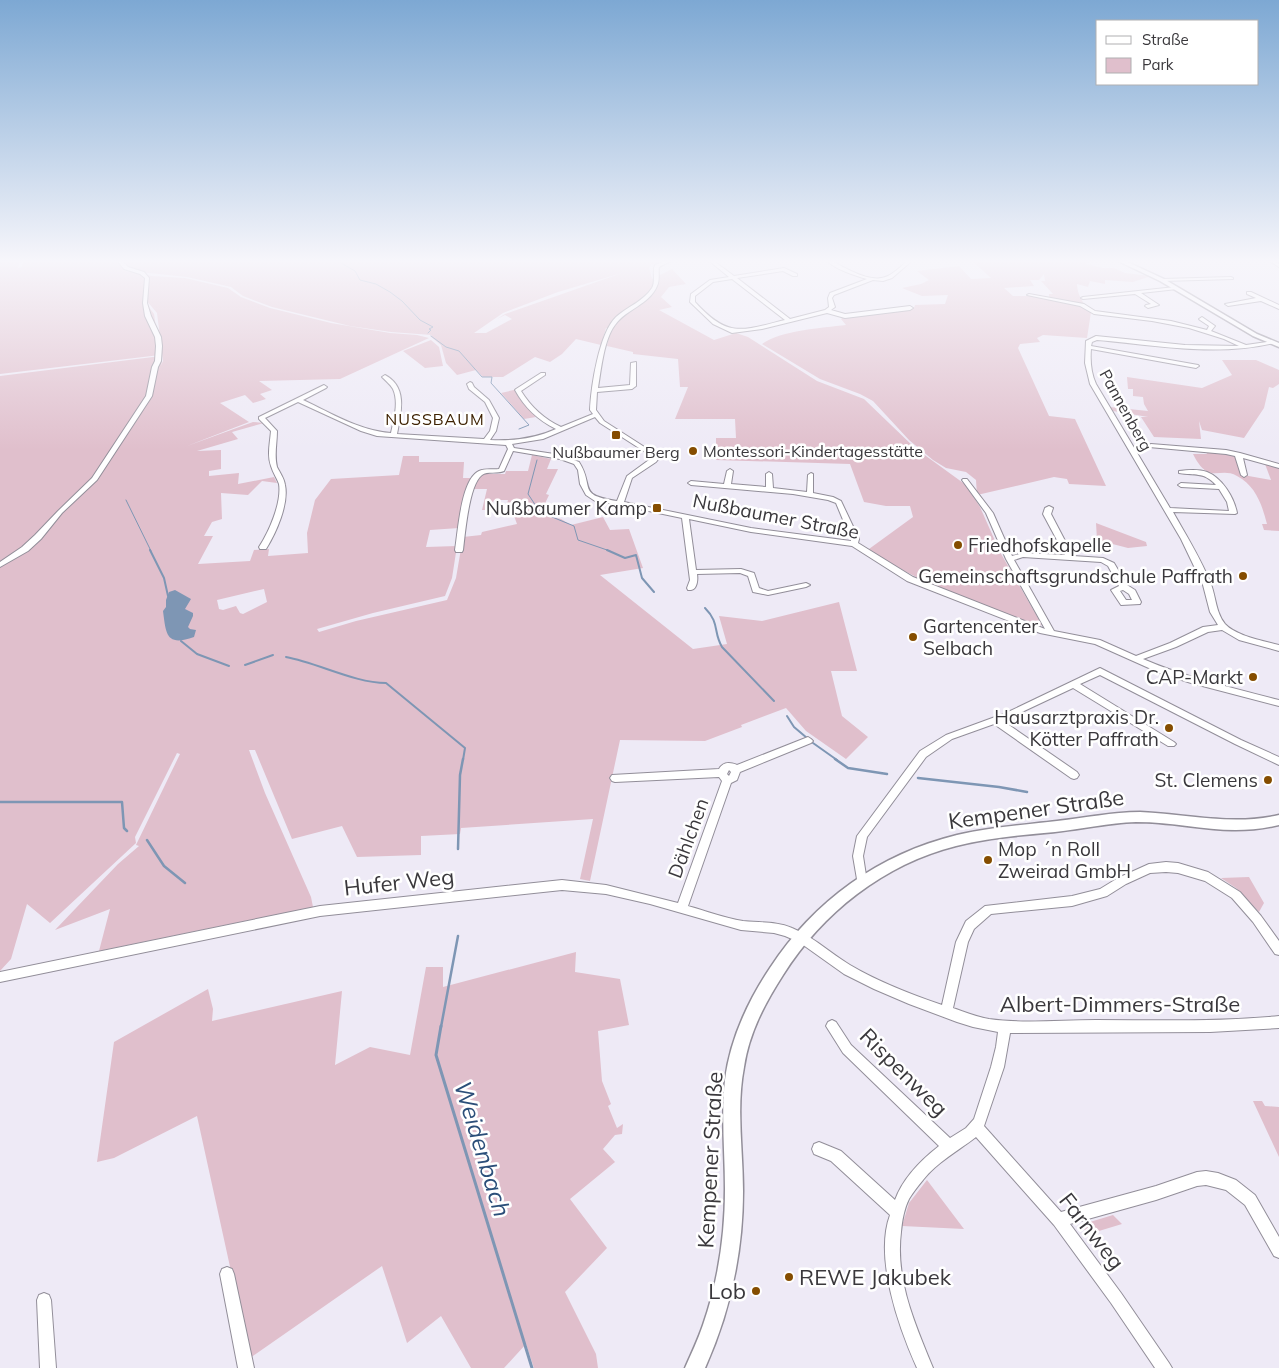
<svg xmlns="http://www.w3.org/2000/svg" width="1279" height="1368" font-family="Mulish,sans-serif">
	<rect width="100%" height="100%" fill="#eeeaf6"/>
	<path fill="#e0bfcc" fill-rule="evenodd" d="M0,259H20L18,268L22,267L24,259H115L125,271L152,276L185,278L228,288L241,297L270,308L331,323L390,333L417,335L429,338L340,379L259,381L272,390L260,394L266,399L253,403L245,395L220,403L249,422L187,446L253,422L264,423L232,432L238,439L197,451L221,450V469L209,471V476L239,473L238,484L274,477L277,483L262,481L248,495L221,493L222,519L212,522L204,536H213L198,564L250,561L254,550L269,549L268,556L308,553L307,533L315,500L331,479L399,475L403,456H419V462H464L463,478H473L459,528L430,530L426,547L457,546L452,578L445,596L373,613L317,629L319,632L356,621L447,600L456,578L463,537L481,535L482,532L517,524L510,505L507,504L508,500H494L489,510H482L487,489H471L481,474H505L506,471H528L532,455L551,459L547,469H558L546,494L549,495L540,514L561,519L571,525L603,517L610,530L629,529L643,568L600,575L693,649L727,644L719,616L762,621L839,602L857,671H831L842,716L868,737L846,759L806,731L786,708L741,725L742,727L705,741L620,740L590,881L580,879L593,819L461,828L460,834L421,836V855L357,857L342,826L292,839L255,750H249L265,793L311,897L313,907L99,951L110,909L55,930L118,864L139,846L136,845L180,754L177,753L135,837L136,843L50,923L27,904L11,959L0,971V376L161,356L162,361L161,365L163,361L157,313L146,300V303L154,314L160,355L0,374ZM264,589L267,602L243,614L240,613L236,606L223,610L219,609L217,600Z
		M121,259H639L649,265L643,259H659L662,261L652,264L649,267L652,279L672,269L686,284L669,287L661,297L672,307L659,310L714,340L736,333L748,337L817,381L864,399L915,448L966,485L980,507L1000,552L1042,625L1037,626C979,604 920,585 869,549L913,517L910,506H886L864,502L850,464L716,460V438H736L735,419H675L688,387H680L678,359L633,354V352L607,346L611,328H606L601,345L576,339L562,354L550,362L535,357L503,377H483L476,370L457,375L446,363L441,345L430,336L432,335L391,332L350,326L272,307L243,296L231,287L187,277L130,271ZM622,273L505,314L497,319L505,315L512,319L486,333H474L503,313L558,292Z
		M970,259H1088L1086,264L1103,268H1114L1125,273L1151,276L1133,282L1105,280V284L1090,281L1088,287L1077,284C1077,295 1084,305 1091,312L1087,338L1043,335L1037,338L1040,342L1020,344L1018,348L1049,416L1075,419L1106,486L1069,484L1067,479L1054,477L977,495L976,480L966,472L946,468L933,460L909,440L873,401L860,394L820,379L762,344C782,330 821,328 846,325L841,319L844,316L914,308L915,305L945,304L948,295L922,296L902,288L921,284L929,280L917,271L959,266L971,279L991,278ZM1044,274L1045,281H1041L1053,294H1049V298L1028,294L1029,296H1013L1004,288L1034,286L1030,280H1039Z
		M431,340L439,347L443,366L425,368L403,351Z
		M1222,360H1256L1279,370V384L1273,388L1269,387L1264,408L1244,438L1202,430L1199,421L1201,439L1154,437L1141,417H1148L1113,411L1110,407L1148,411L1144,404L1143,397L1133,396V389H1128L1127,377L1202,388L1232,375Z
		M518,389L519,397L536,417L524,419L501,393Z
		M1206,452L1236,456L1243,475L1271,480L1265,464L1279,468V531L1264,530L1262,524H1267C1262,505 1256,486 1237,476C1219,466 1209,486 1193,454H1207Z
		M1096,523L1146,542L1147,546L1128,548L1097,540Z
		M1249,877L1264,903L1259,912L1236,888L1221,878Z
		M576,952L575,972L620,979L629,1025L598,1031L602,1081L611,1104L608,1106L617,1128L623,1124L622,1134L615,1135L603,1149L615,1162L570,1199L607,1248L565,1292L596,1354L598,1368H534L526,1344L504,1368H471L441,1316L407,1343L382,1266L250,1358L197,1116L114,1158L97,1162L114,1042L208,989L213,1009L212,1021L342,991L335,1065L370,1047L410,1055L426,967H443V987Z
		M1253,1101H1262L1265,1106L1279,1107V1157Z
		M927,1180L964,1229L902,1226L909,1203Z
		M1113,1215L1122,1224L1089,1234L1080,1225Z"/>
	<path fill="#7e96b4" d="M175,590L191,599L185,609L193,613V616L188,627L190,629L196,630L194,637C166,647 166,634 163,611L166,607V600L169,592Z"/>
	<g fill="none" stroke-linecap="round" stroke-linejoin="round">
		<path stroke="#7e96b4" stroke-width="1" d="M334,259L355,271L360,280L376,284L390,292L402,301L420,320L433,327L429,329L431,330L428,333
			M431,336L446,347L459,351L482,377H492L491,383L529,425L519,429
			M537,460L528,494L540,512L574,526L578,540L610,551
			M126,500L151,551"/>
		<path stroke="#7e96b4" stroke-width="2" d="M150,550L164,578L168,596
			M607,550L625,558L636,555L642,578L654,592
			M705,608C720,623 713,632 722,647L774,701
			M181,641L197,654L229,666
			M286,657C318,663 355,683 386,683L465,748L463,760
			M245,665L273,655
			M787,716L794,727L807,738
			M813,743L837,760"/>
		<path stroke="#7e96b4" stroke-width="2.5" d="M835,759L848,768L887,774
			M918,778L999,787L1027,792
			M0,802H122L124,828L127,831
			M147,840L164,866L185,883
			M458,849L460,775L463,759
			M441,1027L458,936"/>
		<path stroke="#7e96b4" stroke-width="3" d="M441,1026L436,1055L532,1368"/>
		<defs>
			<path id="minor" d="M116,259H120L128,267L144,272L149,278L147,303L151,316L161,337L162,346L161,361L158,367L152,396L97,480L62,513L41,539L28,551L0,567V562L22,547L35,535L58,511L92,478L146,396L152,367L155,361L156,346L155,337L145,316L143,303L145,278L140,274L124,269Z
				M670,259H675L659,267C658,273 660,280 657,286C649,305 626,309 615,325C604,339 601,370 598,388L630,385L631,363L636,362V386L632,389L597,392L596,410L604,421L660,457L656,462L632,478L624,502L751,528L851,541V539L836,503L828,500L793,494L691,485L688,483L691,481L724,484L727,471L730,469L733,471L731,484L766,487V474L769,472L772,474L773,488L807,492L808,475L811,473L813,474V493L833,497L841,501L859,539L858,543L913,577L1045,629L1006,559L986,513L962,480L963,479H967L993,513L1012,556L1023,553L1065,555L1043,514L1045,508L1049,506L1053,508L1051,514L1073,556L1103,558L1114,563L1127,585L1135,590L1141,602L1140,604L1121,605L1111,590L1119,586L1108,566L1101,562L1023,557L1014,560L1054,631L1100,640L1136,656L1170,643L1203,627L1218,625L1210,612L1203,585L1181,539L1090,384L1085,363L1086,341L1096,336L1185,345L1239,346L1224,339L1189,328L1152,321L1094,314L1080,306L1027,295L1029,294L1084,304L1095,311L1171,321L1207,330L1209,326L1200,320L1199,319L1202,317L1215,326L1211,331L1246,345L1274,341V343C1216,357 1155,345 1097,340L1092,342L1091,346L1198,365L1199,366L1196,368L1091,349C1090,361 1091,373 1096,384L1170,508L1229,511L1227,502L1219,489L1181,487L1178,485L1181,483L1216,485C1203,471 1195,476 1179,473V471C1187,470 1199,469 1207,472C1222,478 1234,497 1237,513L1235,514L1173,512C1186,535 1201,559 1211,584C1216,598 1216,613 1225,624C1236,636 1264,641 1279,645V651L1239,640L1222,630L1208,632L1176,647L1143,659C1187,678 1233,688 1279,700V706L1191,683L1160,673L1095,644L1040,633L907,581L852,546L751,532L689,519L696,570L741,569L754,573L759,588L768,591L806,583L810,585L806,587L768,595L753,592L748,576L740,573L697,574C698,580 697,589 691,590H688L687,588L690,580L682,518L620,505L595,501L586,495L580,484L578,470L574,464L560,459L513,451L504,471C498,474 487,471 482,475C469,484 465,534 463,550L462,552H456L455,550C458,532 461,479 479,471C486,468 493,470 499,469L508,449L506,445L377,436L361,431L298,402L265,418L277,431C277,443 274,455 277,467C280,473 284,478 285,485C289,504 276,533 266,549H260L259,547C269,532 282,502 279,484C277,478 273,473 271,466C267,455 270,443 271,431L259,419V417L324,385L327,387L326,388L303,400C331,413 360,431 391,433C394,419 399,402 393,389C390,384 386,381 382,377L385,375C408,387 401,413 397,434L484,439L490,431L493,418L485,402L469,389L467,384L470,382L472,383L474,387L489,400L499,418L496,431L490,440C513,441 534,439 556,429C538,420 525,408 515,390L516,389L541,373H545V375L521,391C531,407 544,419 561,427L593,414L590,410C591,387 599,333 616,317C627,307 644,301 652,288C656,281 652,272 655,265ZM595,417L600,423L653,457L627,476L617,501C576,495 595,487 579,462L561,455L514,448L512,444L543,439ZM1123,590L1129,594L1132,600H1126L1120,591Z
				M707,259H711L734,276L784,268L797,274V276H793L783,271L737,278L790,319L825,310L829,307L828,298L830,293L867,279C853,275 834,269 825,259C832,259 837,264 843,267C855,273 874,283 888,276C896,272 903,264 910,259H914L892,278L883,281L873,280L834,295L832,298L835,307L831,310L845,314L910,306L913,308L910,310L845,318L827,313L762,329L732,333L713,324L690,302L691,294L710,280L729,277ZM732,279L785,320C740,331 728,338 695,302V296L713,282Z
				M1267,259H1271L1279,264V267Z
				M1231,277L1233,278V279L1162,281L1160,280L1162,279Z
				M1175,287H1177V289L1141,293L1159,305L1148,308L1145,306L1146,305L1151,304L1135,294L1083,299L1081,298L1083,297Z
				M1247,292H1251L1279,305V309L1261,301L1228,306L1225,304L1256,298L1247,294Z
				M1151,444L1226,450L1240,453L1279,464V468L1243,458L1247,475L1244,477L1241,475L1235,456L1226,454L1149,447V445Z
				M1100,668L1241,740L1279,757V765L1235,744L1100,675L1080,684L1174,742L1176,744L1174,746H1168L1073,688L1003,721L1077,772L1079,775L1077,778L1074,779L1071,778L994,724L952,739L926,757L867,837L863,856L867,882L866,885L862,887L858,885L853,856L857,836L920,751L946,735L1006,713Z
				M808,737L811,739L813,741L811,743L740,772L737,780L731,783L688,906C706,911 724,918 743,921C760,923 776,921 792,928C814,937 830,953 850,965C879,982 910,994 942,1005L956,942L966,921L985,906L1072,896L1100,889L1118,878L1149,864L1166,862L1178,863L1208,872L1240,892L1261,916L1279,941V955L1275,954L1253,922L1232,898L1205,881L1178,873L1166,872L1150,873L1126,884L1107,896L1072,906L991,914L974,929L968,942L953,1008C965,1012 977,1017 989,1019C1024,1024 1060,1020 1096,1020C1157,1020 1218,1022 1279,1016V1028L1210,1032L1010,1033L1004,1067L984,1126L1061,1212L1156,1186L1197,1172L1206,1171L1218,1173L1236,1180L1255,1195L1279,1237V1258L1274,1256L1245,1205L1226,1190L1206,1185L1197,1186L1156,1200L1070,1224L1121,1293L1169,1363L1172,1368H1155L1111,1303L1054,1225L976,1137C958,1151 937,1162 923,1180C918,1186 913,1192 909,1199C904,1209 902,1221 901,1232C895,1280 915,1324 933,1368H917C899,1328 874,1258 890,1215L831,1161L814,1154L812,1149L814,1144L819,1142L841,1151L895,1200C903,1178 921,1160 939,1146L843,1053L826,1026L828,1022L832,1020L836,1022L851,1045L950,1138L966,1128L974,1119L991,1067L996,1047L998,1032L973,1027L957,1022L909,1004L874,989L844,974L799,942L785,936L774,933L741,930L650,904L606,894L562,890L320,916L0,982V972L320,906L562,880L606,885L678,903L722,781L719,777L615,782L612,781L610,778L612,775L719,769C723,762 730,762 737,765ZM729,770L731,772L729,776L727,774Z
				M227,1267L232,1269L234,1274L254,1368H238L220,1274L222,1269Z
				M44,1293L49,1295L51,1300L56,1368H40L37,1300L39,1295Z"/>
			<path id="major" d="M1114,259H1121L1164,279L1257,334L1279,343V347L1253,336L1160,281Z
				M1140,812C1187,814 1232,826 1279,815V825C1225,838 1188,822 1136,822C1109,823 1082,829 1055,832C1022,835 988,838 956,846C884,864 822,913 783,975C765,1003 749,1033 744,1067C736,1108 743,1150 743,1191C743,1253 730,1312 705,1368H685C691,1354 698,1340 703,1325C718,1282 725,1235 725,1189C725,1153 721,1117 725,1080C730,1040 748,1001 770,968C814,901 879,854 957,835C990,827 1023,825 1057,821C1085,818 1112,812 1140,812Z"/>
		</defs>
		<use href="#minor" stroke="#928e99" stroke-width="2"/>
		<use href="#major" stroke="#928e99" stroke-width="3"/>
		<use href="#minor" fill="#fff" fill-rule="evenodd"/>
		<use href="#major" fill="#fff" fill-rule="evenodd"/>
	</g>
	<linearGradient id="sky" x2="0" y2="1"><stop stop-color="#7da8d3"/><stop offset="0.58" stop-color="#f7f6fb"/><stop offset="1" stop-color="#f7f6fb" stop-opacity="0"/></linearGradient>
	<rect width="1279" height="450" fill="url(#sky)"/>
	<g fill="#854d00" stroke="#fff" stroke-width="2">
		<rect x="611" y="430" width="10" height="10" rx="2.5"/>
		<circle cx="693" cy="451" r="5"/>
		<rect x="652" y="503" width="10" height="10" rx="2.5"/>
		<circle cx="958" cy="545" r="5"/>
		<circle cx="1243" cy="576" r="5"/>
		<circle cx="913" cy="637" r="5"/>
		<circle cx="1253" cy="677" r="5"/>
		<circle cx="1169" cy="728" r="5"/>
		<circle cx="1268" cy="780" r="5"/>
		<circle cx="988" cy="860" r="5"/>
		<circle cx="789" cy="1277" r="5"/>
		<circle cx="756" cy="1291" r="5"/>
	</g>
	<g text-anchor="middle" stroke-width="5" stroke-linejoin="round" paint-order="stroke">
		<g font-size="16" fill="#3a383c" stroke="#fff">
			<text transform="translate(1126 410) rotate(61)" y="6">Pannenberg</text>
		</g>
		<g font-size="16" letter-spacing="1" fill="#3e2203" stroke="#fff">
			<text x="435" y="425">NUSSBAUM</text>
		</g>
		<g font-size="16" fill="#3a383c" stroke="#fff" text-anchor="start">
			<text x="703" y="457">Montessori-Kindertagesstätte</text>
			<text x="616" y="458" text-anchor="middle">Nußbaumer Berg</text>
		</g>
		<g font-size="19" fill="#3a383c" stroke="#fff" text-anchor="end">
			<text x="647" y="515">Nußbaumer Kamp</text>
			<text x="968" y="552" text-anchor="start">Friedhofskapelle</text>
			<text x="1233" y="583">Gemeinschaftsgrundschule Paffrath</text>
			<text x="923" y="633" text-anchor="start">Gartencenter<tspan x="923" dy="22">Selbach</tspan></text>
			<text x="1243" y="684">CAP-Markt</text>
			<text x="1159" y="724">Hausarztpraxis Dr.<tspan x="1159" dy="22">Kötter Paffrath</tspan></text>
			<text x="1258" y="787">St. Clemens</text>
			<text x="998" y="856" text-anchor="start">Mop ´n Roll<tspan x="998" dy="22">Zweirad GmbH</tspan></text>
		</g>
		<g font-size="19" fill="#3a383c" stroke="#fff">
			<text transform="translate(776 516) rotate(11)" y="7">Nußbaumer Straße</text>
			<text transform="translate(688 838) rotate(-70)" y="7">Dählchen</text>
		</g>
		<g font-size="22" fill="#3a383c" stroke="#fff">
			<text transform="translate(1036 809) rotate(-8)" y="8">Kempener Straße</text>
			<text transform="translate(399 882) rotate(-6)" y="8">Hufer Weg</text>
			<text x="1120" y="1012">Albert-Dimmers-Straße</text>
			<text transform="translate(904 1072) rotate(45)" y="8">Rispenweg</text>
			<text transform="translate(710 1160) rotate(-87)" y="8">Kempener Straße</text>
			<text transform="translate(1092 1231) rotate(52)" y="8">Farnweg</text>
		</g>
		<g font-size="22" fill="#3a383c" stroke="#fff" text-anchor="start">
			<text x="799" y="1285">REWE Jakubek</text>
			<text x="746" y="1299" text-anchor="end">Lob</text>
		</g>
		<g font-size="24" font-style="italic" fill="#2b4e79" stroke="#fff">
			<text transform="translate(482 1149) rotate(73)" y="8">Weidenbach</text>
		</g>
	</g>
	<rect x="1096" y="20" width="162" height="65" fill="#ffffff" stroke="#b0afb1"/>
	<rect x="1106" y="36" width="25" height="8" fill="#ffffff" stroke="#b0afb1"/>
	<text x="1142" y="45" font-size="15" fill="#3a383c">Straße</text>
	<rect x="1106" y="58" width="25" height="15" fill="#e0bfcc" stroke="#b0afb1"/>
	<text x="1142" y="70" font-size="15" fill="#3a383c">Park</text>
</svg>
